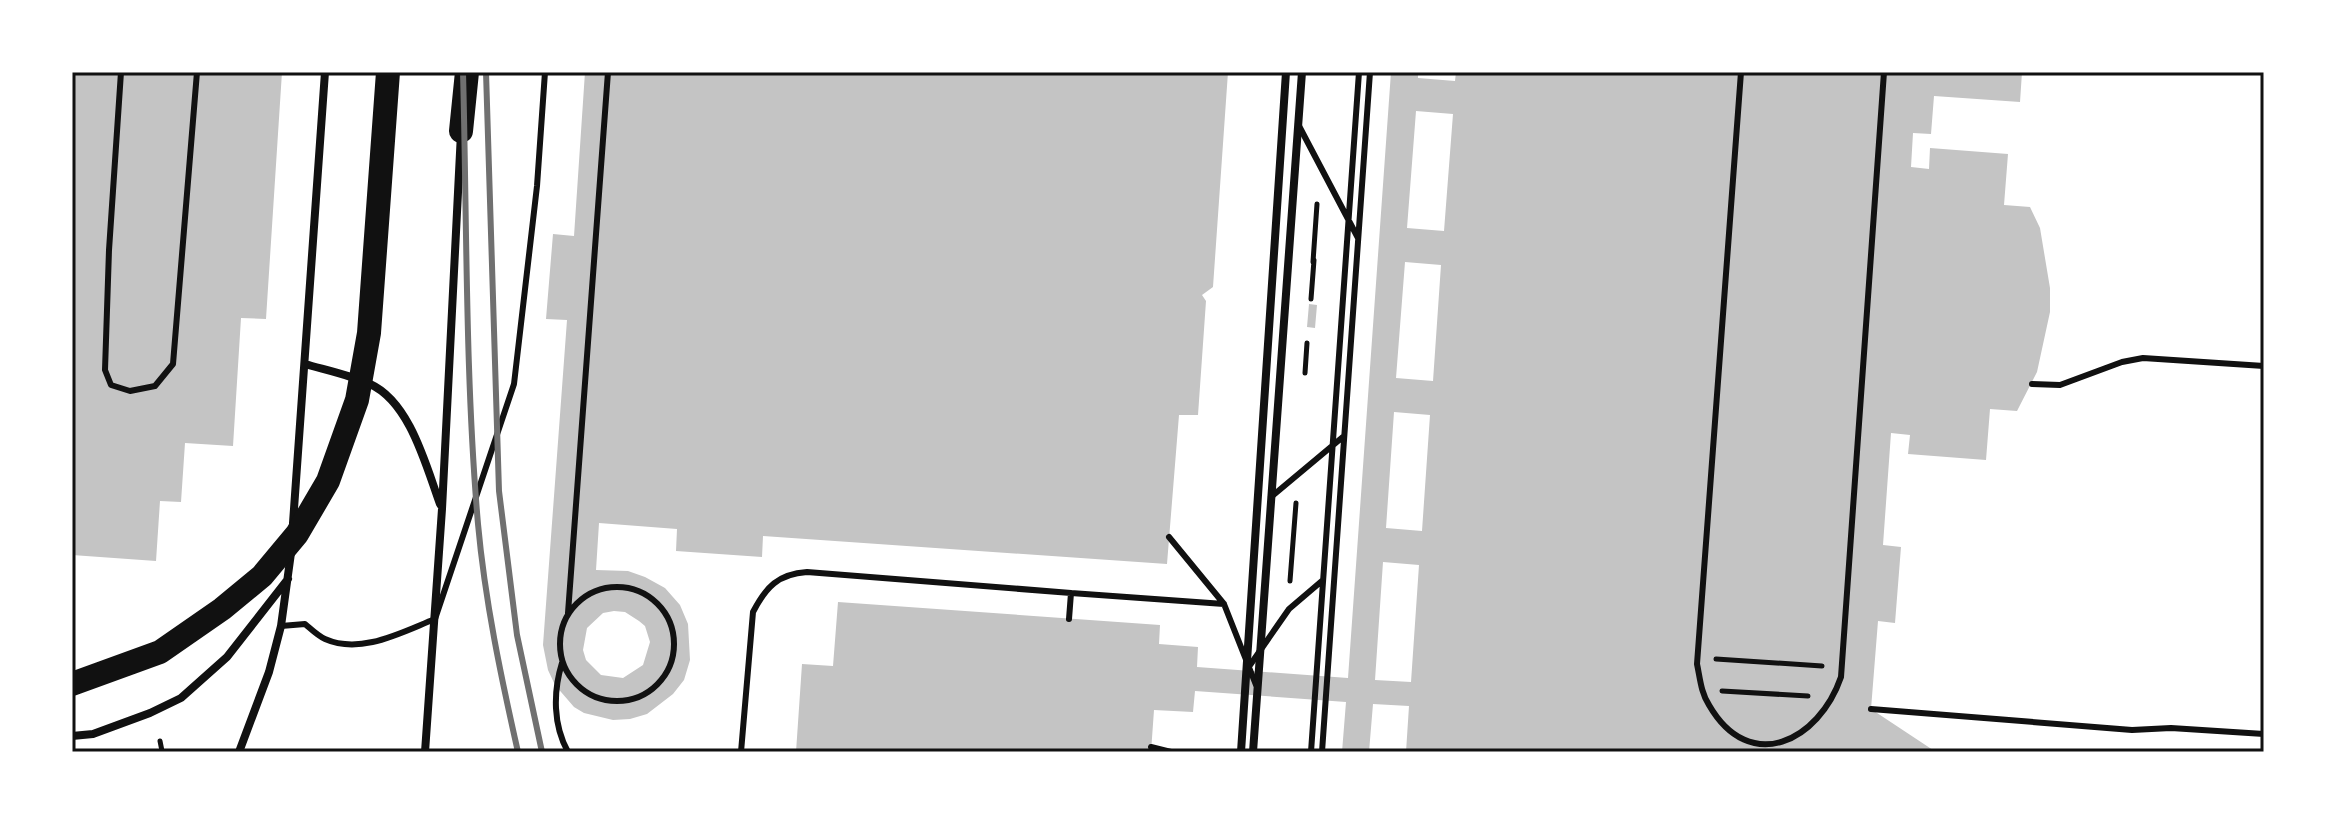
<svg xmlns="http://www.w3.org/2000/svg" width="2336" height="824" font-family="'Work Sans',sans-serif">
	<rect width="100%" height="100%" fill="#fff"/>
	<path fill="#c4c4c4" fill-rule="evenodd" d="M72,72H282L266,319L241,318L233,446L185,443L181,502L160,501L156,561L72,555Z
		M585,72H1228L1213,287L1202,295L1206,301L1198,415H1179L1167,564L763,536L762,557L676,551L677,529L599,523L596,570L628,571L645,577L665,588L680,605L688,624L690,660L684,680L673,694L647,714L630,719L613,720L584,713L574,707L555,685L548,670L543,645L567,320L546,319L553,234L574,236ZM614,611L625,612L639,621L645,626L650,642L643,665L623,678L601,675L586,660L583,650L587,628L603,613Z
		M1391,72H1418V78L1455,81L1456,72H2022L2020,102L1934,96L1931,134L1913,133L1911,167L1929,169L1930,148L2008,154L2004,205L2030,207L2040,228L2050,288V312L2037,372L2017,411L1990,409L1986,460L1908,454L1910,435L1891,433L1883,545L1901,547L1895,623L1878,621L1871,709L1936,752H1406L1409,706L1373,704L1369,752H1342L1346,702L1195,691L1193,712L1154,710L1151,752H796L802,664L833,666L838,602L1160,625L1159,644L1198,647L1197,667L1348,678ZM1416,111L1453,114L1444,231L1407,228ZM1405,262L1441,265L1433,381L1396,378ZM1394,412L1430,415L1422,531L1386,528ZM1383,562L1419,565L1411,682L1375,680Z
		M1309,304L1317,305L1315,328L1307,327Z"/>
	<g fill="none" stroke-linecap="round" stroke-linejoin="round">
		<path stroke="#111" stroke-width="5" d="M1313,262L1317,204
			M1311,299L1314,260
			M1305,373L1307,343
			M1290,581L1296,503
			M1716,659L1822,666
			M1722,691L1808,696
			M160,741L162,751"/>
		<path stroke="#111" stroke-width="6" d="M121,72L109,250L105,370L111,385L130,391L155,386L173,364L197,72
			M1741,72L1697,664C1700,678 1701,693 1709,705C1750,776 1819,741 1841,677L1884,72
			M1298,124L1358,238
			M2032,384L2060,385L2122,362L2143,358L2264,366
			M1271,497L1344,436
			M1169,537L1224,604L1256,685
			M560 644a57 57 0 1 1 114 0a57 57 0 1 1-114 0Z
			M1071,593L1224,604
			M568,613L608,72
			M281,626L305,624C311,629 318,636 325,639C361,655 402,632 435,619L514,384L537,186L545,72
			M562,663C553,692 553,725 568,752
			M1248,668L1289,609L1323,580
			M1871,709L2132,730L2171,728L2264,734
			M1151,747L1171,752
			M741,752L753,612C766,587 778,574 807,572L1071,593L1069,619
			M1311,752L1359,72
			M1322,752L1370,72"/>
		<path stroke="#111" stroke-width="8" d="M305,364C326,370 350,375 370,384C410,402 426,466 440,504
			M293,523L325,72
			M72,736L93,734L150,713L181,698L227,657L288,579
			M239,752L269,672L281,626L291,553
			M425,752L442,509L461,133
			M1241,752L1286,72
			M1253,752L1302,72"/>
		<path stroke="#111" stroke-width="24" d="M461,131L467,72
			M72,684L160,652L222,609L262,576L297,534L328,481L357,400L369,333L388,72"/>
		<path stroke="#707070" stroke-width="6" d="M463,72C467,222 465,374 478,524C485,601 501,677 518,752
			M486,72L499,491L517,635L542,752"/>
	</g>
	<rect width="2336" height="824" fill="none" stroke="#ffffff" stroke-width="148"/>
	<rect x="74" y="74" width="2188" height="676" fill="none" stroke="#111" stroke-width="3"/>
</svg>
